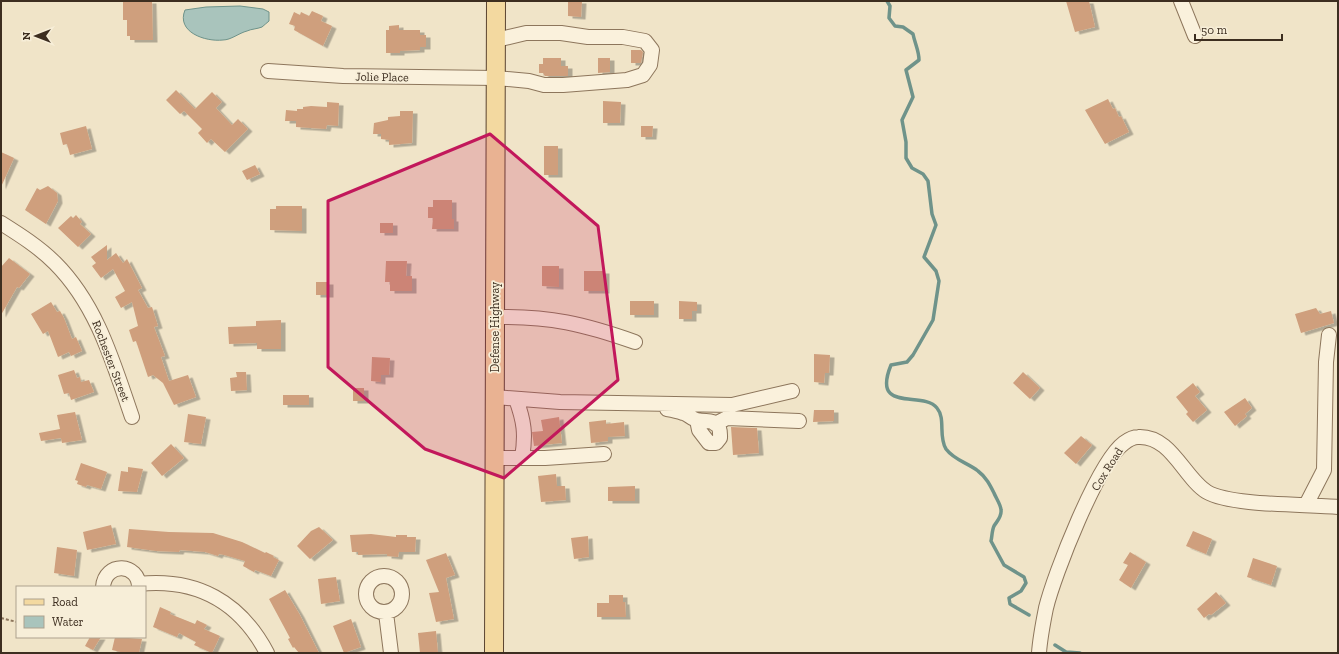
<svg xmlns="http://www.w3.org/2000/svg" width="1339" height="654" font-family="'Zilla Slab',serif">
	<defs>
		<filter id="shadow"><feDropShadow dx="4.5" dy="2.5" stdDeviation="0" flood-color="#0004"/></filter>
	</defs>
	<rect width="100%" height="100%" fill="#f0e4c8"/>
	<path fill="#a9c4bc" stroke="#6f938a" d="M240,6L263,9L269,12V21C267,23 264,25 262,27C257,29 251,29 247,31C239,33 231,40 223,40C205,42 176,32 185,10L206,7Z"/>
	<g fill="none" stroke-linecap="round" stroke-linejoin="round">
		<path stroke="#6f938a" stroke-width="3.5" d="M887,1L890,6L889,18L895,26L903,27L913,34C915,44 919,51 919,60L906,70L913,97L902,120L906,142V158L912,168L923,174L928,181L932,214L936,225L924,257L936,271L939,281L933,320L913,355L907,362L891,365C871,414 923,390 937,408C946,419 938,436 946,449C954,460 968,463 978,471C986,477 990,485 994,493C996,498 1001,505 1001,510C1002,517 997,521 994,526C992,530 992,537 991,541L1004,565L1024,577L1026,583L1021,591L1009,598L1010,604L1029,615
			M1055,645L1066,652L1080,653"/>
	</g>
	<path fill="#cf9f7d" filter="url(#shadow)" d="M123,1H152L153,40H130V36H127V20H123Z
		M568,1H582L581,17L568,16Z
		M1066,1H1089L1095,27L1075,32Z
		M312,11L323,16L321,21L332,26L323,46L294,30L295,26L289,24L294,12L300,15L301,12L309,16Z
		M399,25V30H420V35H426V47H420V50L400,51V53H386V30H389V26Z
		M631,50H641L643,52L641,63H631Z
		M543,58H561V66H568V76H545L543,73H539V64H543Z
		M598,58H610V72L598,73Z
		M176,90L195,109L212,92L222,102L216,108L232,125L238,119L248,129L225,152L211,139L207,143L198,133L202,129L184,111L180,114L166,100Z
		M1108,99L1113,109L1115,108L1119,117L1121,116L1129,132L1105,144L1085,110Z
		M603,101L621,102L620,123H603Z
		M327,102L339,103L338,126L327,125L326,129L296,127V121H285L286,110L297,111V109H303V107L311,106L327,107Z
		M400,111H413L412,143L389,145V140L381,139V134H373L374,123L388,120V117L400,116Z
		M86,126L92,149L70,155L67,144L63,145L60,133Z
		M641,126H653L652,137H641Z
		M544,146H558V175H544Z
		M1,152L14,158L1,187Z
		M255,165L260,174L247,180L242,171Z
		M48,186L57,193L58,201L46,224L25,210L37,188L40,190Z
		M433,200H452V219H454V229H432L433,218H428V207H433Z
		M276,206H302V231L270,230V209H276Z
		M76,215L82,222L80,224L91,234L78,247L58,228L71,216L73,218Z
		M380,223H393V233H380Z
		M107,245V260L116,253L123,263L127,259L142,288L138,290L148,308L152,307L158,326L154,327L165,356L161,357L169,381L188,375L196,397L174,405L163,383L153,375L148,377L136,341L133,342L129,330L138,326L132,302L121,308L115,297L125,291L113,269L101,278L92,266L96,263L91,257Z
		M9,258L30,274L19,288L17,287L1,315V267Z
		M386,261H407L406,276H412V291H390V282H385Z
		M542,266H559V287L542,286Z
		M584,271H605V291H584Z
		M316,282H329V295H316Z
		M630,301H654V315H630Z
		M679,301L697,302V311H692V319H679Z
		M51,302L57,312L60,311L64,318L72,339L76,337L82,351L71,356L69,352L58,357L48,331L43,334L31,314Z
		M1316,308L1320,314L1331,311L1334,323L1301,333L1295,314Z
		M281,320V349H257V343L229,344L228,327L256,326V321Z
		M814,354L830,355L829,373H825L824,383L814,382Z
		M372,357L390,358L389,375H381V382L371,381Z
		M74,370L77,378L80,377L81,382L89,380L94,392L71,400L69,393L64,394L58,375Z
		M236,372H246L247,390L231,391L230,378L237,377Z
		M1023,372L1040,388L1030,399L1013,383Z
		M1193,383L1200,392L1195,396L1207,410L1193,422L1186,414L1188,412L1176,397Z
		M353,388H364V401H353Z
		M283,395H309V405H283Z
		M1245,398L1252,408L1245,414L1247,416L1235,426L1224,412Z
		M814,410H834V421L813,422Z
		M75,412L82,440L62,443L61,438L41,441L39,433L60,429L57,415Z
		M188,414L206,417L201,444L184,442Z
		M559,417L562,443L534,446L532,432L543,431L541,420Z
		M606,420V424L624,422L625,436L608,437V441L591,443L589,422Z
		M731,427L757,428L759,453L733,455Z
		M1081,436L1092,445L1076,464L1064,453Z
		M171,444L184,458L162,476L151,463Z
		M81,463L107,472L101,489L87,485L86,487L77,484L78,481L75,480Z
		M128,467L143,469L137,492L118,491L121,471L128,472Z
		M556,474L557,486H565L566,500L541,502L538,476Z
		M635,486V501H608V487Z
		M111,525L116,544L87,550L83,532Z
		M319,527L333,540L310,559L297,546L311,531Z
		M129,529L169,532L213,533L242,542L265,553L266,552L274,556L273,557L279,560L271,576L255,570L254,572L243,566L245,561L224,555L219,554L218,556L205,552L180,550L179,552L156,551L127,547Z
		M1193,531L1212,539L1206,554L1186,546Z
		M371,534L396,537V535H407V537H416L415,552H399L398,557L387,556V554L358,555V552H352L350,535Z
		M588,536L589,557L574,559L571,538Z
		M57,547L77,550L74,576L54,573Z
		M1130,552L1146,562L1131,588L1119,580L1128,565L1123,563Z
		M446,553L455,575L446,578L454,619L436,622L429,593L439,592L426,560Z
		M1253,558L1277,566L1271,585L1247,577Z
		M336,577L340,601L321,604L318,579Z
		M285,590L300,615L319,653H299L294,647L293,648L288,639L290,638L269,599Z
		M1216,592L1226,603L1211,615L1209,614L1204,618L1197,609Z
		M609,595H623V602H625L626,617H597V603H609Z
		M160,607L171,612L170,614L195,624L197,620L207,625L204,629L220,636L212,653L194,645L196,642L179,633L177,637L153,627Z
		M351,619L361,647L344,653L333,626Z
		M436,631L438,653H420L418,633Z
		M90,637H101L93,650L85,646Z
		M115,637L142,639L139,653H125L112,650Z"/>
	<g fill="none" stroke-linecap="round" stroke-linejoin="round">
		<defs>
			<path id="minor" d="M1181,1L1195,36
				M268,71L343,76L496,78L529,81L544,85H563L627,80L643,75L650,65L652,50L645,41L623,37H588L561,33H526L496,40
				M1,223C20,235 39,247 55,263C97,305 113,362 132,417
				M495,317C550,316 584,324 635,342
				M495,397L560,402L732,405L792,391
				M516,399C524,421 526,434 522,458
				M667,409C673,410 678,411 683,413C688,414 692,419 697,420C710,423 721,417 720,438L716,443H709L699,430L697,420
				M715,424L727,418L799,421
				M495,458H545L604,454
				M1306,505L1324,470L1326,362L1329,335
				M366 594a18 18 0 1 1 36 0a18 18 0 1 1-36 0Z
				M139,584C197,578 240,602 267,653
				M103,587C105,561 139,563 139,587
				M386,613L391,653
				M1039,653C1040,638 1043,623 1046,608C1054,575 1098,462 1124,443C1128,440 1133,437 1138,437C1171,435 1184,478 1207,492C1231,506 1307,504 1338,507"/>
			<path id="major" d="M494,653L496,1"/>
		</defs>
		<use href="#minor" stroke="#8d765c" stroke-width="16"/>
		<use href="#major" stroke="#5b4430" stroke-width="20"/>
		<path stroke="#8d765c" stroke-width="2" stroke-dasharray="3 2" stroke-linecap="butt" d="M1,618L17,622"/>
		<use href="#minor" stroke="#faf1dc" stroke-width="14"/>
		<use href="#major" stroke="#f3d9a0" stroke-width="18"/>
	</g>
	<path fill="#c2185b" fill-opacity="0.2" stroke="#c2185b" stroke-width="3" stroke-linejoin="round" d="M490,134L598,226L618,380L504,478L425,449L328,367V201Z"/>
	<g text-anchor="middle" stroke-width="3.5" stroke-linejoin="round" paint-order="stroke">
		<g font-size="12" fill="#3d2e20" stroke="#f7eed8">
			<text transform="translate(382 77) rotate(1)" y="4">Jolie Place</text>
			<text transform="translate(495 327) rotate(-90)" y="4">Defense Highway</text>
			<text transform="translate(111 361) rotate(69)" y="4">Rochester Street</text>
			<text transform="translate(1107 469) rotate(-58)" y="4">Cox Road</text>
		</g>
	</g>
	<rect width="1339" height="654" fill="none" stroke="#3d2e20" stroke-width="4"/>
	<rect x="16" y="586" width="130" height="52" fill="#f7eed8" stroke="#ada18e"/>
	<rect x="24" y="599" width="20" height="6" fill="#f3d9a0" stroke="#ada18e"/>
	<text x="52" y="606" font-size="12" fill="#3d2e20">Road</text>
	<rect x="24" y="616" width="20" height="12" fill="#a9c4bc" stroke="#ada18e"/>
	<text x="52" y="626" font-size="12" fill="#3d2e20">Water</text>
	<g transform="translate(36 36) rotate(270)" stroke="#f7eed8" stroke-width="3" paint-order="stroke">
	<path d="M0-3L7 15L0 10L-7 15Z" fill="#3d2e20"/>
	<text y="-6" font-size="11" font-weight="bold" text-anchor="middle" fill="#3d2e20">N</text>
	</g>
	<path d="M1195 34v6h87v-6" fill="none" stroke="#3d2e20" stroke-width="2"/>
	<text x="1201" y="34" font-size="12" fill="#3d2e20" stroke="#f7eed8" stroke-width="3" paint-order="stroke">50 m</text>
</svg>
